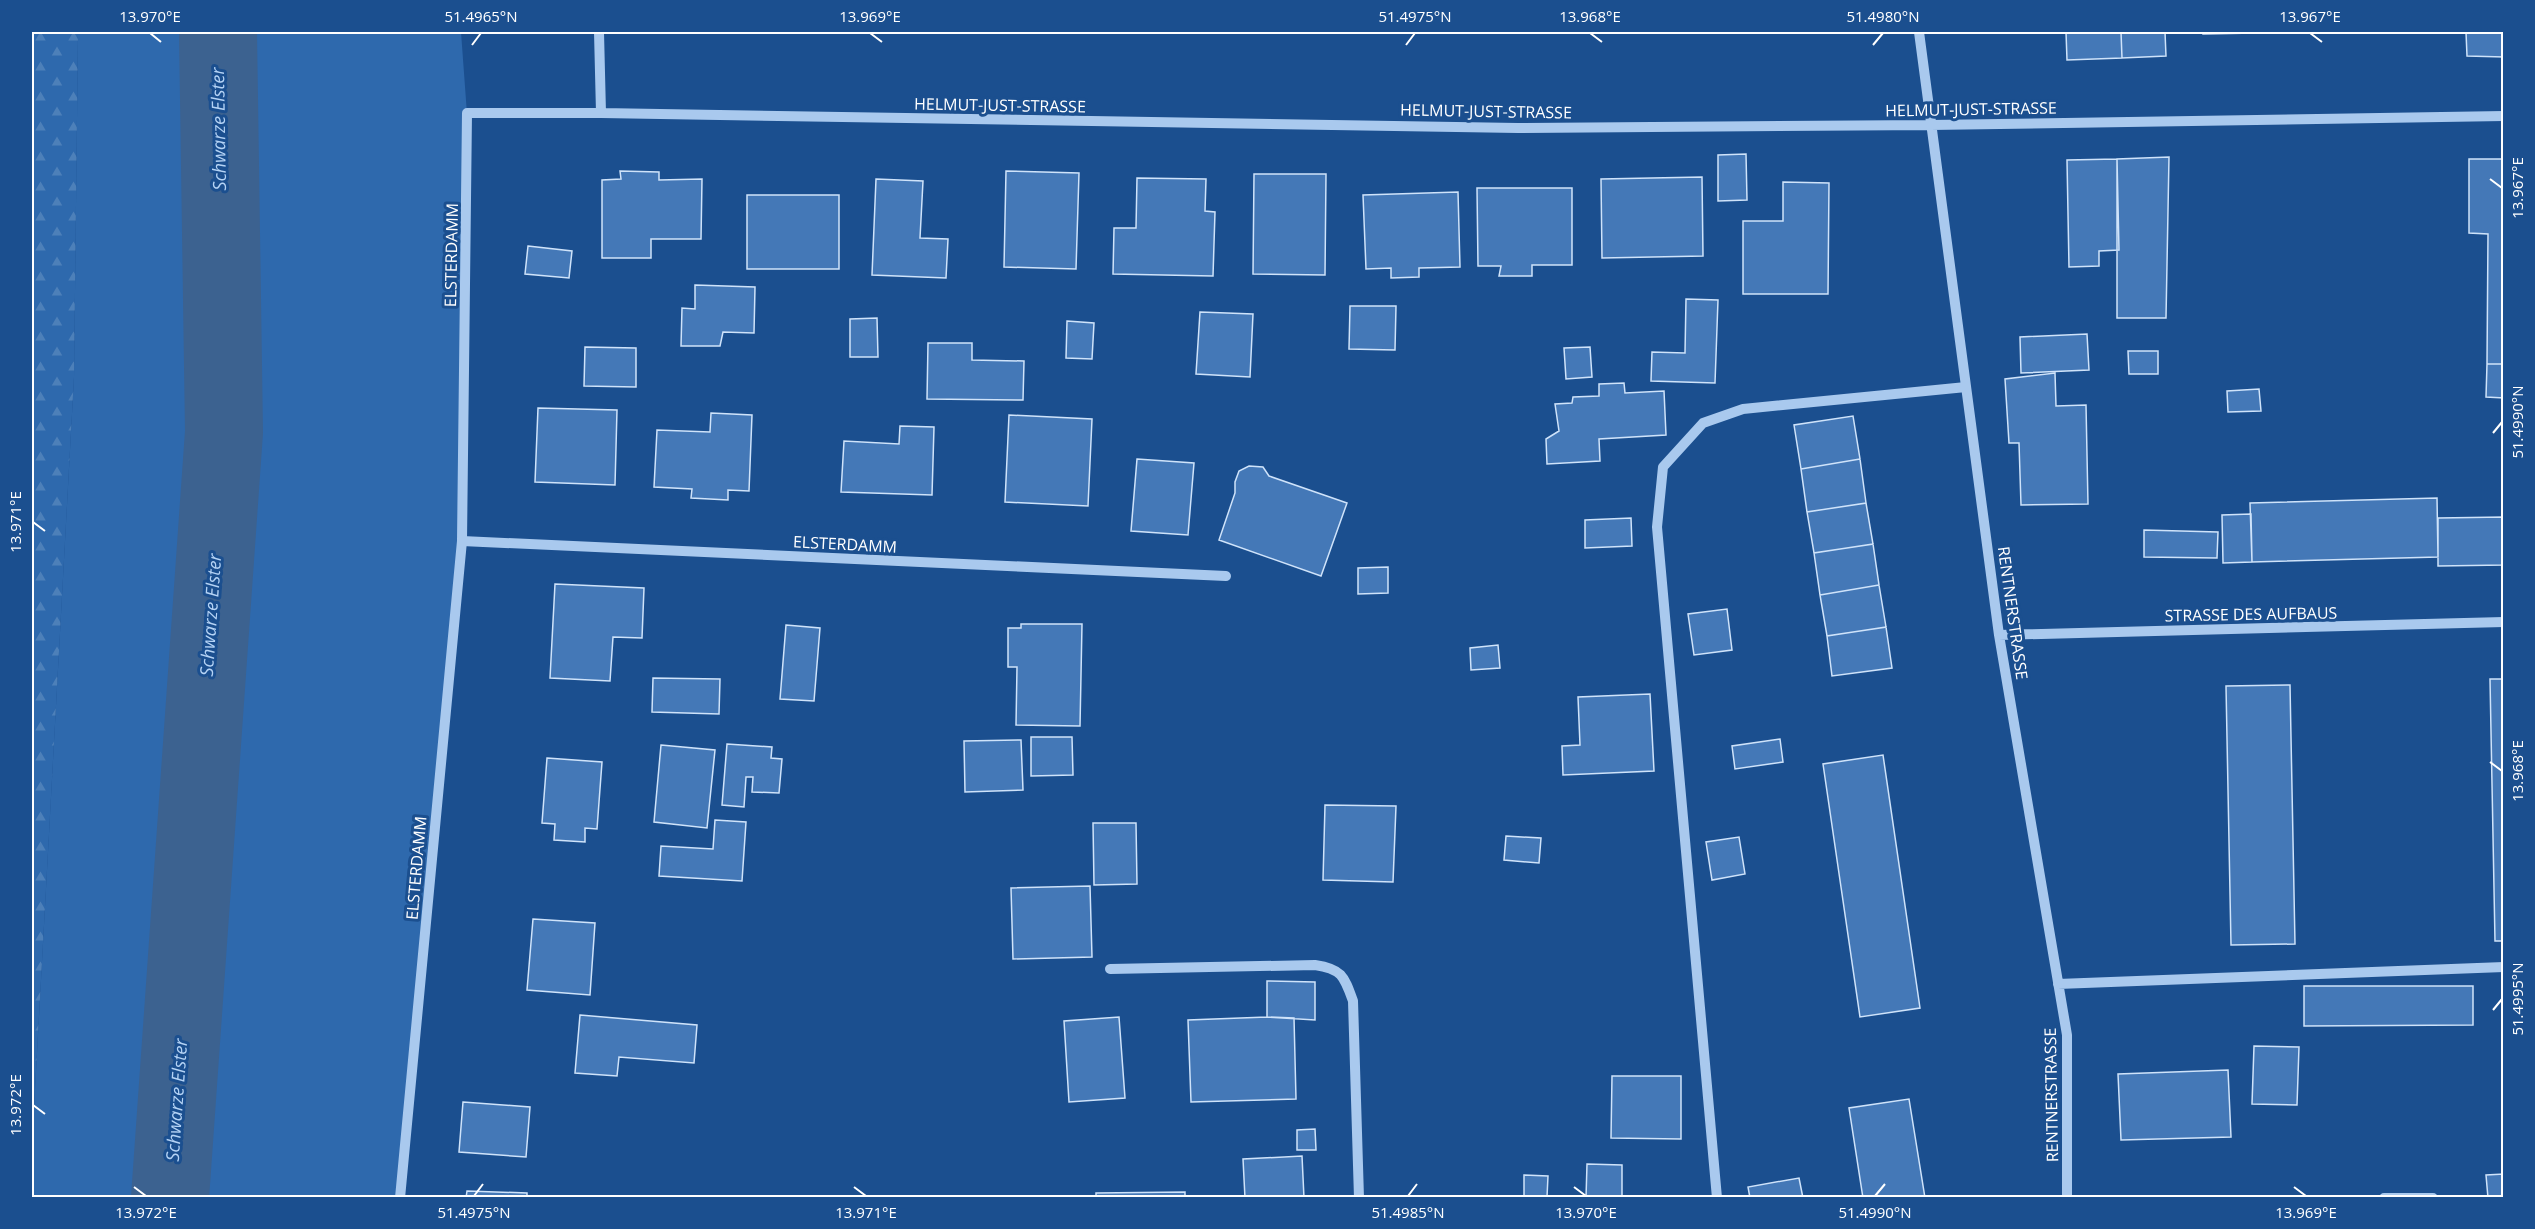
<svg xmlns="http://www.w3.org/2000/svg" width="2535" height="1229" font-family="'Open Sans',sans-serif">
	<defs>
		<pattern id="forest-firs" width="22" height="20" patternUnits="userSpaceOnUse" patternTransform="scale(1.5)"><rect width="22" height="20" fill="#2e69ad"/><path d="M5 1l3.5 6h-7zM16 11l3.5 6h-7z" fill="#4d80b9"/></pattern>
	</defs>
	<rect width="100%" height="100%" fill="#1b4f8f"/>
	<path fill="#2e69ad" d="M78,32H461L467,114L462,541L400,1197L32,1198V1144L74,377Z"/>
	<path fill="url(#forest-firs)" d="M32,32H78L74,377L32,1144Z"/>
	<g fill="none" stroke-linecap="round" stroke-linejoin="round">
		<path stroke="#3c6290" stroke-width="78" d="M170,1198L224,432L218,32"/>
	</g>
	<path fill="#4478b7" stroke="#cfe3fa" stroke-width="1.5" d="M2066,32H2121L2122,58L2067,60Z
		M2121,32H2165L2166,56L2122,58Z
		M2203,32H2255V33L2203,34Z
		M2466,32H2504V57L2467,56Z
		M1746,154L1747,200L1718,201V155Z
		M2169,157L2166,318H2117V159Z
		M2117,159L2119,250L2099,251V266L2069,267L2067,160Z
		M2469,159H2504V364H2487L2488,234L2469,233Z
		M620,171L659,172V180L702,179L701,239H651V258H602V180L621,179Z
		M1006,171L1079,173L1076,269L1004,267Z
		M1254,174H1326L1325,275L1253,274Z
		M1702,177L1703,256L1602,258L1601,179Z
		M1137,178L1206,179L1205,211L1215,212L1213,276L1113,274L1114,228H1136Z
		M876,179L923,181L920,238L948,239L946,278L872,275Z
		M1783,182L1829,183L1828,294H1743V221H1783Z
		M1477,188H1572V265H1532V276H1499L1501,266H1478Z
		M1458,192L1460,267L1419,268V277L1391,278V268L1366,269L1363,195Z
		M747,195H839V269H747Z
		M528,246L572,251L569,278L525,274Z
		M695,285L755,287L754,333L723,332L720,346H681L682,308L695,309Z
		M1686,299L1718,300L1715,383L1651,381L1652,352L1685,353Z
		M1350,306H1396L1395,350L1349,349Z
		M1200,312L1253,314L1250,377L1196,374Z
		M877,318L878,357H850V319Z
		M1067,321L1094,323L1092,359L1066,358Z
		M2087,334L2089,370L2021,373L2020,337Z
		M928,343H972V360L1024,361L1023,400L927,399Z
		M585,347L636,348V387L584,386Z
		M1590,347L1592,377L1566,379L1564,348Z
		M2128,351H2158V374H2129Z
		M2487,364H2504V398L2486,397Z
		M2055,373L2056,406L2086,405L2088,504L2021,505L2019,443H2009L2005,379Z
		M1624,383L1625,393L1664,391L1666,435L1599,439L1600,461L1547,464L1546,439L1559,431L1555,404L1572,403L1573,397L1599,396V384Z
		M2259,389L2261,411L2228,412L2227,391Z
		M538,408L617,410L615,485L535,482Z
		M711,413L752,415L749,491L728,490V500L691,498L692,489L654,487L657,430L710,432Z
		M1009,415L1092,419L1088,506L1005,502Z
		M1853,416L1860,459L1801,469L1794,425Z
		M900,426L934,427L932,495L841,492L844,441L899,444Z
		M1137,459L1194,463L1188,535L1131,531Z
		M1860,459L1866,503L1807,512L1801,469Z
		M1249,466L1263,467L1269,476L1347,503L1321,576L1219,540L1235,493V482L1239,471Z
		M2437,498L2438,557L2252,562L2250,503Z
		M1866,503L1873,544L1814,553L1807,512Z
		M2251,514L2252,562L2223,563L2222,515Z
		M2504,517V565L2438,566V518Z
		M1631,518L1632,546L1585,548V520Z
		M2144,530L2218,532L2217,558L2144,557Z
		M1873,544L1879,585L1820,595L1814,553Z
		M1388,567V593L1358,594V568Z
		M555,584L644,588L642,638L613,637L610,681L550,678Z
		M1879,585L1886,627L1827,636L1820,595Z
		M1727,609L1732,650L1694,655L1688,614Z
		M1021,624H1082L1080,726L1016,725L1017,667H1008V628H1021Z
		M786,625L820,628L814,701L780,699Z
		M1886,627L1892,668L1832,676L1827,636Z
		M1498,645L1500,668L1471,670L1470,648Z
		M653,678L720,679L719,714L652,712Z
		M2490,679H2504V941H2495Z
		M2290,685L2295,944L2231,945L2226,686Z
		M1650,694L1654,771L1563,775L1562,746L1580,745L1578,697Z
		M1031,737H1072L1073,775L1031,776Z
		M1780,739L1783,762L1735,769L1732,746Z
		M1021,740L1023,790L965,792L964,741Z
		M727,744L772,747L771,758L782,759L779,793L752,792L753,777H746L744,807L722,805Z
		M661,745L715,750L707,828L654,822Z
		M1883,755L1920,1008L1860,1017L1823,764Z
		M547,758L602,762L597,829L585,828V842L554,840L555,824L542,823Z
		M1325,805L1396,806L1393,882L1323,880Z
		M715,820L746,822L742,881L659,876L661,846L713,849Z
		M1093,823H1136L1137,884L1094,885Z
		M1506,836L1541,838L1539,863L1504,860Z
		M1739,837L1745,874L1712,880L1706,842Z
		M1090,886L1092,957L1013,959L1011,888Z
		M533,919L595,923L590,995L527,990Z
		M1267,981L1315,982V1020L1267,1017Z
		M2304,986H2473V1025L2304,1026Z
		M580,1015L697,1025L694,1063L619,1057L617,1076L575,1073Z
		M1119,1017L1125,1098L1069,1102L1064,1021Z
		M1267,1017L1294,1018L1296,1099L1191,1102L1188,1020Z
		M2254,1046L2299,1047L2297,1105L2252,1104Z
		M2228,1070L2231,1137L2121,1140L2118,1074Z
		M1612,1076H1681V1139L1611,1138Z
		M1909,1099L1925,1198H1863L1849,1108Z
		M463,1102L530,1107L526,1157L459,1152Z
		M1315,1129L1316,1150H1297V1130Z
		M1302,1156L1304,1198H1245L1243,1159Z
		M1587,1164L1622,1165V1198H1586Z
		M2504,1174V1198H2488L2486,1175Z
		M1524,1175L1548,1176L1547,1197H1524Z
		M1799,1178L1803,1198H1750L1748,1187Z
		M467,1191L527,1193V1198H466Z
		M1185,1192V1198H1096V1193Z"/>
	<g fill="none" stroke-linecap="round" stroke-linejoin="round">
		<path stroke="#a9c9ee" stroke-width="10" d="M599,32L601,113
			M1919,32L1999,635L2067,1035V1198
			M462,541L1226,576
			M1999,635L2504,622
			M1110,969L1315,965C1342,969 1344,976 1353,1001L1359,1198
			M2058,984L2504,967
			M400,1198L462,541L467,113H601L1518,128L1931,125L2504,116
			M1717,1198L1657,527L1663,467L1703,423L1743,409L1966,387
			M2384,1198H2433"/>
	</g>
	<path fill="none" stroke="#fff" stroke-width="2" d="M150,33L161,42M870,33L882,42M1590,33L1602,42M2310,33L2322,42M472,45L481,33M1406,45L1415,33M1873,45L1883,33M2490,179L2502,188M2493,433L2502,422M33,522L45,531M2490,762L2502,771M2493,1010L2502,999M33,1105L45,1114M134,1187L146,1196M854,1187L866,1196M1574,1187L1586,1196M2294,1187L2306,1196M474,1196L483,1184M1408,1196L1417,1184M1875,1196L1885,1184"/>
	<g text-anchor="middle" stroke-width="6" stroke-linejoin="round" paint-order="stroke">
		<g font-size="16" fill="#fff" stroke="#1b4f8f">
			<text transform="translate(1000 105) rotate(1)" y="6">HELMUT-JUST-STRASSE</text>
			<text transform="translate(1971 109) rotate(-1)" y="6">HELMUT-JUST-STRASSE</text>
			<text transform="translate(1486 111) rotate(1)" y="6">HELMUT-JUST-STRASSE</text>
			<text transform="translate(451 255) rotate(-89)" y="6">ELSTERDAMM</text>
			<text transform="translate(845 544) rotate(3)" y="6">ELSTERDAMM</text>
			<text transform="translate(2013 613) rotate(82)" y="6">RENTNERSTRASSE</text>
			<text transform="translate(2251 614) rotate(-1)" y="6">STRASSE DES AUFBAUS</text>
			<text transform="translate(416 868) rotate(-85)" y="6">ELSTERDAMM</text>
			<text transform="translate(2051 1095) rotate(-91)" y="6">RENTNERSTRASSE</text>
		</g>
		<g font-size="18" font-style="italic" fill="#b5d3f5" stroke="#1b4f8f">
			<text transform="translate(219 129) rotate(-91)" y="6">Schwarze Elster</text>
			<text transform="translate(211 615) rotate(-86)" y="6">Schwarze Elster</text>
			<text transform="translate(177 1100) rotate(-86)" y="6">Schwarze Elster</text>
		</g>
	</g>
	<rect width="2535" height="1229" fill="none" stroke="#1b4f8f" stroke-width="66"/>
	<rect x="33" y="33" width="2469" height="1163" fill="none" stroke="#fff" stroke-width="2"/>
	<g font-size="15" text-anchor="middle" fill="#fff">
		<text x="150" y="22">13.970°E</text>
		<text x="481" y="22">51.4965°N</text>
		<text x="870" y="22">13.969°E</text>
		<text x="1415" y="22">51.4975°N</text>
		<text x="1590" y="22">13.968°E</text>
		<text x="1883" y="22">51.4980°N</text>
		<text x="2310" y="22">13.967°E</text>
		<text transform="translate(2518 188) rotate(-90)" y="5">13.967°E</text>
		<text transform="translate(2518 422) rotate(-90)" y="5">51.4990°N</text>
		<text transform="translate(16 522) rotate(-90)" y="5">13.971°E</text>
		<text transform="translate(2518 771) rotate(-90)" y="5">13.968°E</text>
		<text transform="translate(2518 999) rotate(-90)" y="5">51.4995°N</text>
		<text transform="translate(16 1105) rotate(-90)" y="5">13.972°E</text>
		<text x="146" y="1218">13.972°E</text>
		<text x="474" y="1218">51.4975°N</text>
		<text x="866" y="1218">13.971°E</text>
		<text x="1408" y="1218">51.4985°N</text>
		<text x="1586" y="1218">13.970°E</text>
		<text x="1875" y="1218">51.4990°N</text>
		<text x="2306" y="1218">13.969°E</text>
	</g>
</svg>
